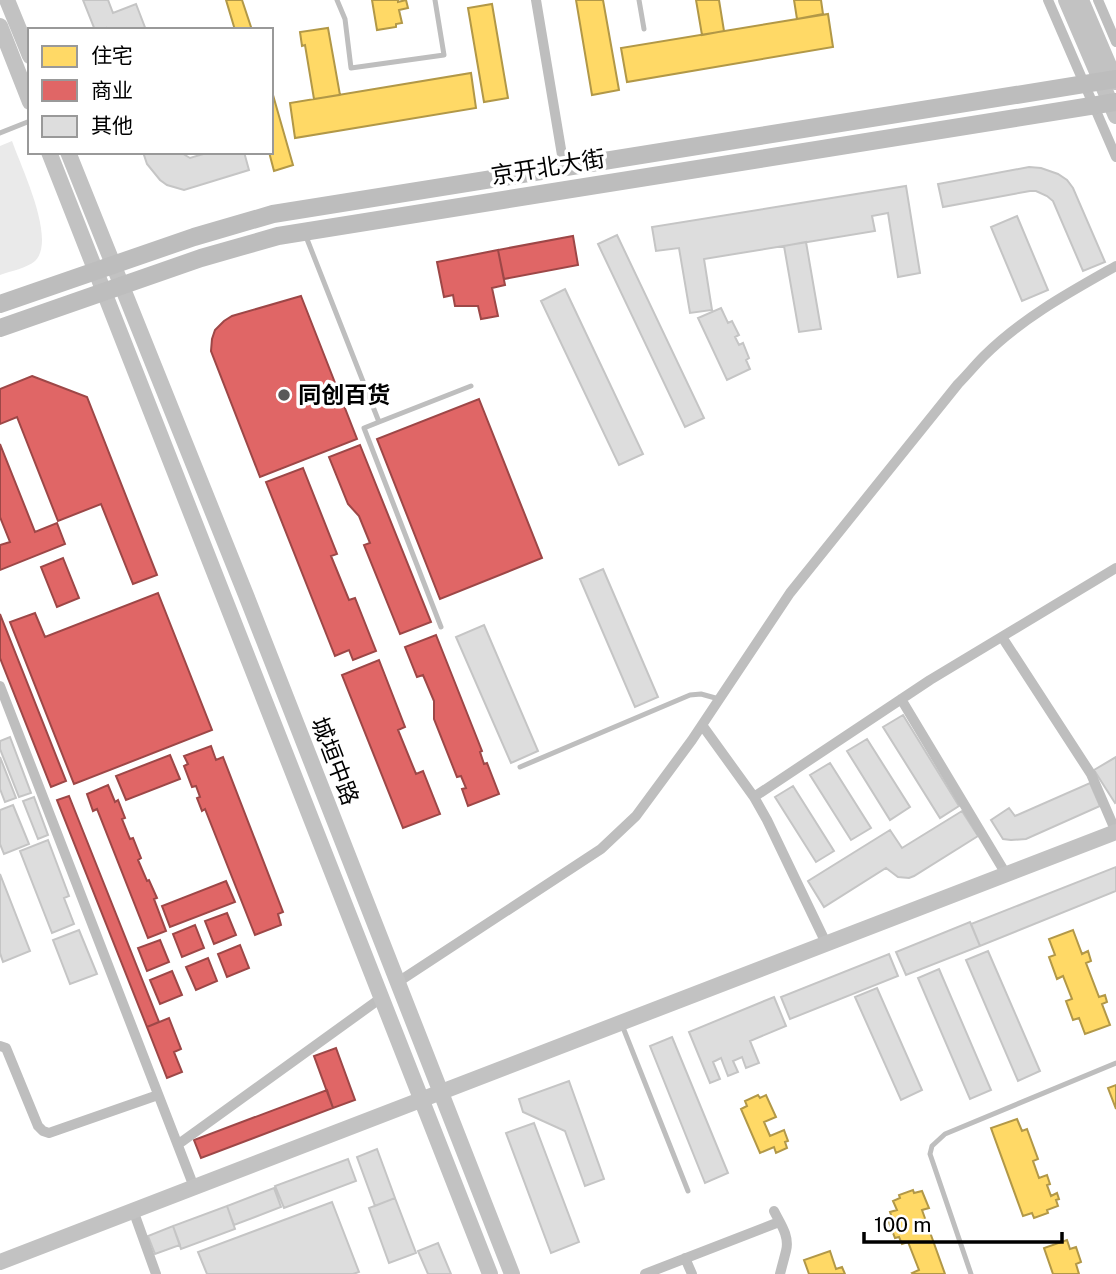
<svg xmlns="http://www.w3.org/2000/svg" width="1116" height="1274" font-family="'Public Sans','Noto Sans SC',sans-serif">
	<rect width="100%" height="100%" fill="#fff"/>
	<path fill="#eaeaea" d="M12,141C21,167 57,240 35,261C27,268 11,271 0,275V146Z"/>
	<path fill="#ffd966" stroke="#b29847" stroke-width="2" d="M226,0H242L252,30H235Z
		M372,0H398V2L406,0L408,8L399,10L402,23L396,24V27L377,30Z
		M576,0H603L619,90L592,95Z
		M696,0H719L724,31L702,35Z
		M794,0H821L823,14L797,19Z
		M492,4L508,98L484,102L468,8Z
		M828,14L833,47L627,82L621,48Z
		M328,28L340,95L314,99L305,45L302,46L300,32Z
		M471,73L476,108L295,138L290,103Z
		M271,88L293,165L274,171L269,152H271Z
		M1073,930L1082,954L1088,951L1091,961L1086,963L1099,997L1105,995L1107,1002L1102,1004L1110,1025L1085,1034L1079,1018L1073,1020L1066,1001L1072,999L1063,976L1057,979L1049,957L1055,955L1049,939Z
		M1116,1085V1109L1108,1088Z
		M758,1095L760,1098L766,1095L776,1117L764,1122L770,1136L784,1130L788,1141L785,1142L787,1148L776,1153L774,1147L760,1153L741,1109L747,1106L745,1101Z
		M1017,1119L1022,1131L1027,1129L1038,1159L1033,1161L1039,1178L1047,1175L1050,1184L1047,1185L1051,1196L1057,1193L1059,1199L1056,1200L1058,1206L1047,1210L1048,1213L1034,1218L1032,1213L1023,1216L991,1128Z
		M913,1190L914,1193L922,1191L929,1208L922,1210L945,1274H913L912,1273L919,1270L908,1242L902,1244L899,1237L895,1238L888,1220L892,1218L890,1212L897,1210L893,1201L900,1198L899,1195Z
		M1067,1240L1070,1249L1076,1247L1081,1262L1076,1264L1079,1274H1053L1044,1248Z
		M830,1251L836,1269L842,1267L845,1274H809L804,1260Z"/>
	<path fill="#e06666" stroke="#9d4747" stroke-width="2" d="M573,236L578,265L504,279L498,250Z
		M498,250L505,285L492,288L498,316L481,319L478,306H455L453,295L444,297L437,262Z
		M301,296L357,439L260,477L211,351L212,339L215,330L224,321L232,316Z
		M32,376L87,397L157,575L133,584L101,504L58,521L17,417L0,424V389Z
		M479,399L542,558L440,599L377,439Z
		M0,444L35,532L57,523L65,544L0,570V545L10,542L0,517Z
		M360,445L431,622L400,634L364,545L370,543L359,516L348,504L329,457Z
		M303,468L337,554L331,556L349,600L355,598L376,651L353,660L349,650L335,656L266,482Z
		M63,558L79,598L57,607L41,567Z
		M158,593L212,730L74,784L10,622L35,613L45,637Z
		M0,614L66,781L51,787L0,658Z
		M436,635L482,751L480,752L484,764L487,763L499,794L468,806L462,789L466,788L461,776L457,777L434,719V701L423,675L417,677L405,647Z
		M379,660L405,727L398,730L416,774L423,771L440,814L403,828L342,675Z
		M211,746L216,760L223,757L283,912L278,914L281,925L255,935L205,809L202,811L197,798L200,797L196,786L192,787L184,766L188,764L184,756Z
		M170,755L180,779L126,800L116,776Z
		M108,785L115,802L118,800L125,818L122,819L130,839L133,838L141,858L138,860L147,881L149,880L157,898L154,899L166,931L148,938L97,809L93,811L87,794Z
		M69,796L159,1022L147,1027L57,800Z
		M226,881L235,902L170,927L162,906Z
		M227,913L236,935L214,944L205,921Z
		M195,925L204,948L182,957L173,934Z
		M160,940L169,962L147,971L138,948Z
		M240,945L249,968L227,977L218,954Z
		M208,958L217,981L196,990L186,967Z
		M172,971L182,995L160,1004L150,980Z
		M169,1018L181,1049L174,1052L182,1072L167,1078L147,1027Z
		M336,1048L355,1100L333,1108L314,1056Z
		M327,1090L333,1108L201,1158L194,1140Z"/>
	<path fill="#ddd" stroke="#c5c5c5" stroke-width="2" d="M83,0H108L113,13L136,4L146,30H106V28L95,30Z
		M143,152H180L190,158L210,152H244L249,170L184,190L167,185L160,180L147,164Z
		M1029,167L1041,168L1058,174L1067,180L1073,188L1105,262L1083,271L1053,201L1047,196L1036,191H1030L943,207L938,184Z
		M906,186L920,273L898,277L888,213L872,216L875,231L704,259L712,310L690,313L679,248L656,251L652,227Z
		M1017,216L1048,290L1022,301L991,227Z
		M617,235L704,418L685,427L598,244Z
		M806,242L821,329L799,332L784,246Z
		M565,289L643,454L619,465L541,301Z
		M721,308L728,323L732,321L739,335L735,337L739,345L743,343L749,358L746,360L750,369L727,380L698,318Z
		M603,569L658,697L635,707L580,579Z
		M484,625L538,751L511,763L456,637Z
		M903,715L959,806L940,818L883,727Z
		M10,737L31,793L19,797L0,749V741Z
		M867,739L910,807L890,820L847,751Z
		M0,757L16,798L5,802L0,789Z
		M1116,757V802L1115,803L1094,770Z
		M830,763L871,828L851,840L810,775Z
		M1090,783L1100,806L1026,839L1011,840L1003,839L991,820L1009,808L1015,816Z
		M793,786L834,851L816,862L775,797Z
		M34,797L48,835L38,839L23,801Z
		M13,805L29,844L4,854L0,844V810Z
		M962,811L978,836L914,876L909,878L898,877L886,868L824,907L808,881L890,830L902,848Z
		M48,840L69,896L64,898L74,924L52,933L20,851Z
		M1116,867V891L980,946L971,924Z
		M0,874L30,951L3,962L0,953Z
		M970,922L980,946L906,975L896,952Z
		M79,930L97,974L70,984L53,940Z
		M988,951L1040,1071L1018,1081L966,960Z
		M889,954L898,976L790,1019L781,997Z
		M939,969L991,1090L970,1099L918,978Z
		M877,988L922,1090L901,1100L855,997Z
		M774,997L786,1026L750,1041L759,1063L746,1068L742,1057L733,1061L738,1072L728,1076L721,1058L713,1062L720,1079L710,1083L689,1032Z
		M672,1037L728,1173L705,1183L650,1046Z
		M569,1081L604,1179L585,1186L565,1131L523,1112L519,1099Z
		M534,1123L579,1242L551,1253L506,1133Z
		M377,1149L395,1198L375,1206L357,1157Z
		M348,1159L356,1181L284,1208L275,1186Z
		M274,1188L281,1207L234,1225L227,1206Z
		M395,1198L416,1253L389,1263L369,1208Z
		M332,1202L359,1272L353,1274H207L198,1252Z
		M227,1206L235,1229L181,1249L173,1226Z
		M173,1226L180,1245L155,1254L148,1236Z
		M438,1243L451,1274H428L418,1251Z"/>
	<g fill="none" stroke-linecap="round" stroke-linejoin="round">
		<path stroke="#bebebe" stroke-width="5" d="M337,0L345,19L351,68L444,55L435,0
			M639,0L644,29
			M0,133L30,121
			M305,234L379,422L471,386
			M379,422L364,428L441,627
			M520,767L690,695L701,694L719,699
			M622,1025L688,1191
			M971,1274L930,1154L932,1146L945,1134L1116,1063"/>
		<path stroke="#bebebe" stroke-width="10" d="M536,0L564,167
			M1048,0L1116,157
			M1098,0L1116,42
			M1002,637L1091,774L1116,832
			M0,686L194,1187
			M901,699L1006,874
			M702,725L754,797L767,820L826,943
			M754,797L930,680L1116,568
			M398,982L601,849L636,816L692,740L790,593L958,384C967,375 975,365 984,356C1022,318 1070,292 1116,266
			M0,1046L6,1048L38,1126L43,1131L49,1133L158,1095
			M180,1143L381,998
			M133,1210L156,1274
			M774,1211C780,1223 790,1236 786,1251C784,1259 782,1266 780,1274
			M685,1258L692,1274
			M645,1274L779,1222"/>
		<path stroke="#c2c2c2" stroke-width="16" d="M7,0L30,56
			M1066,0L1116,116
			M1081,0L1116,82
			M0,26L30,102
			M49,152L490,1274
			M68,152L246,595L512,1274
			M0,1262L1116,832"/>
		<path stroke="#bdbdbd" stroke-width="18" d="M0,304L194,237L273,214L1116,79
			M0,328L201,258L278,236L1116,102"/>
	</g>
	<circle fill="#595959" stroke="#fff" stroke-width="2.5" cx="284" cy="395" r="7"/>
	<g text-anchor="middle" stroke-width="7" stroke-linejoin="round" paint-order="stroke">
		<g font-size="23" fill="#000" stroke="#fff">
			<text transform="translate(548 167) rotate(-9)" y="8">京开北大街</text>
			<text transform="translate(335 761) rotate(69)" y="8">城垣中路</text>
		</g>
		<g font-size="23" font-weight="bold" fill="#000" stroke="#fff" text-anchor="start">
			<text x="298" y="403">同创百货</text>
		</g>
	</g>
	<rect x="28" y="28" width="245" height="126" fill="#ffffff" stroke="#999999" stroke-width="2"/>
	<rect x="42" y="46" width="35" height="21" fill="#ffd966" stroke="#999999" stroke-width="2"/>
	<text x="91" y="63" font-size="21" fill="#000000">住宅</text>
	<rect x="42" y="80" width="35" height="21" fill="#e06666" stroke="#999999" stroke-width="2"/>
	<text x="91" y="98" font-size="21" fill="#000000">商业</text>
	<rect x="42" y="116" width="35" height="21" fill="#dddddd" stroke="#999999" stroke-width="2"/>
	<text x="91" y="133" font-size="21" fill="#000000">其他</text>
	<path d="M864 1232v10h198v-10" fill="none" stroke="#000000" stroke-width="3.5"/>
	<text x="874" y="1232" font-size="21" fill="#000000" stroke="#ffffff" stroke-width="5" paint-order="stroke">100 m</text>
</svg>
